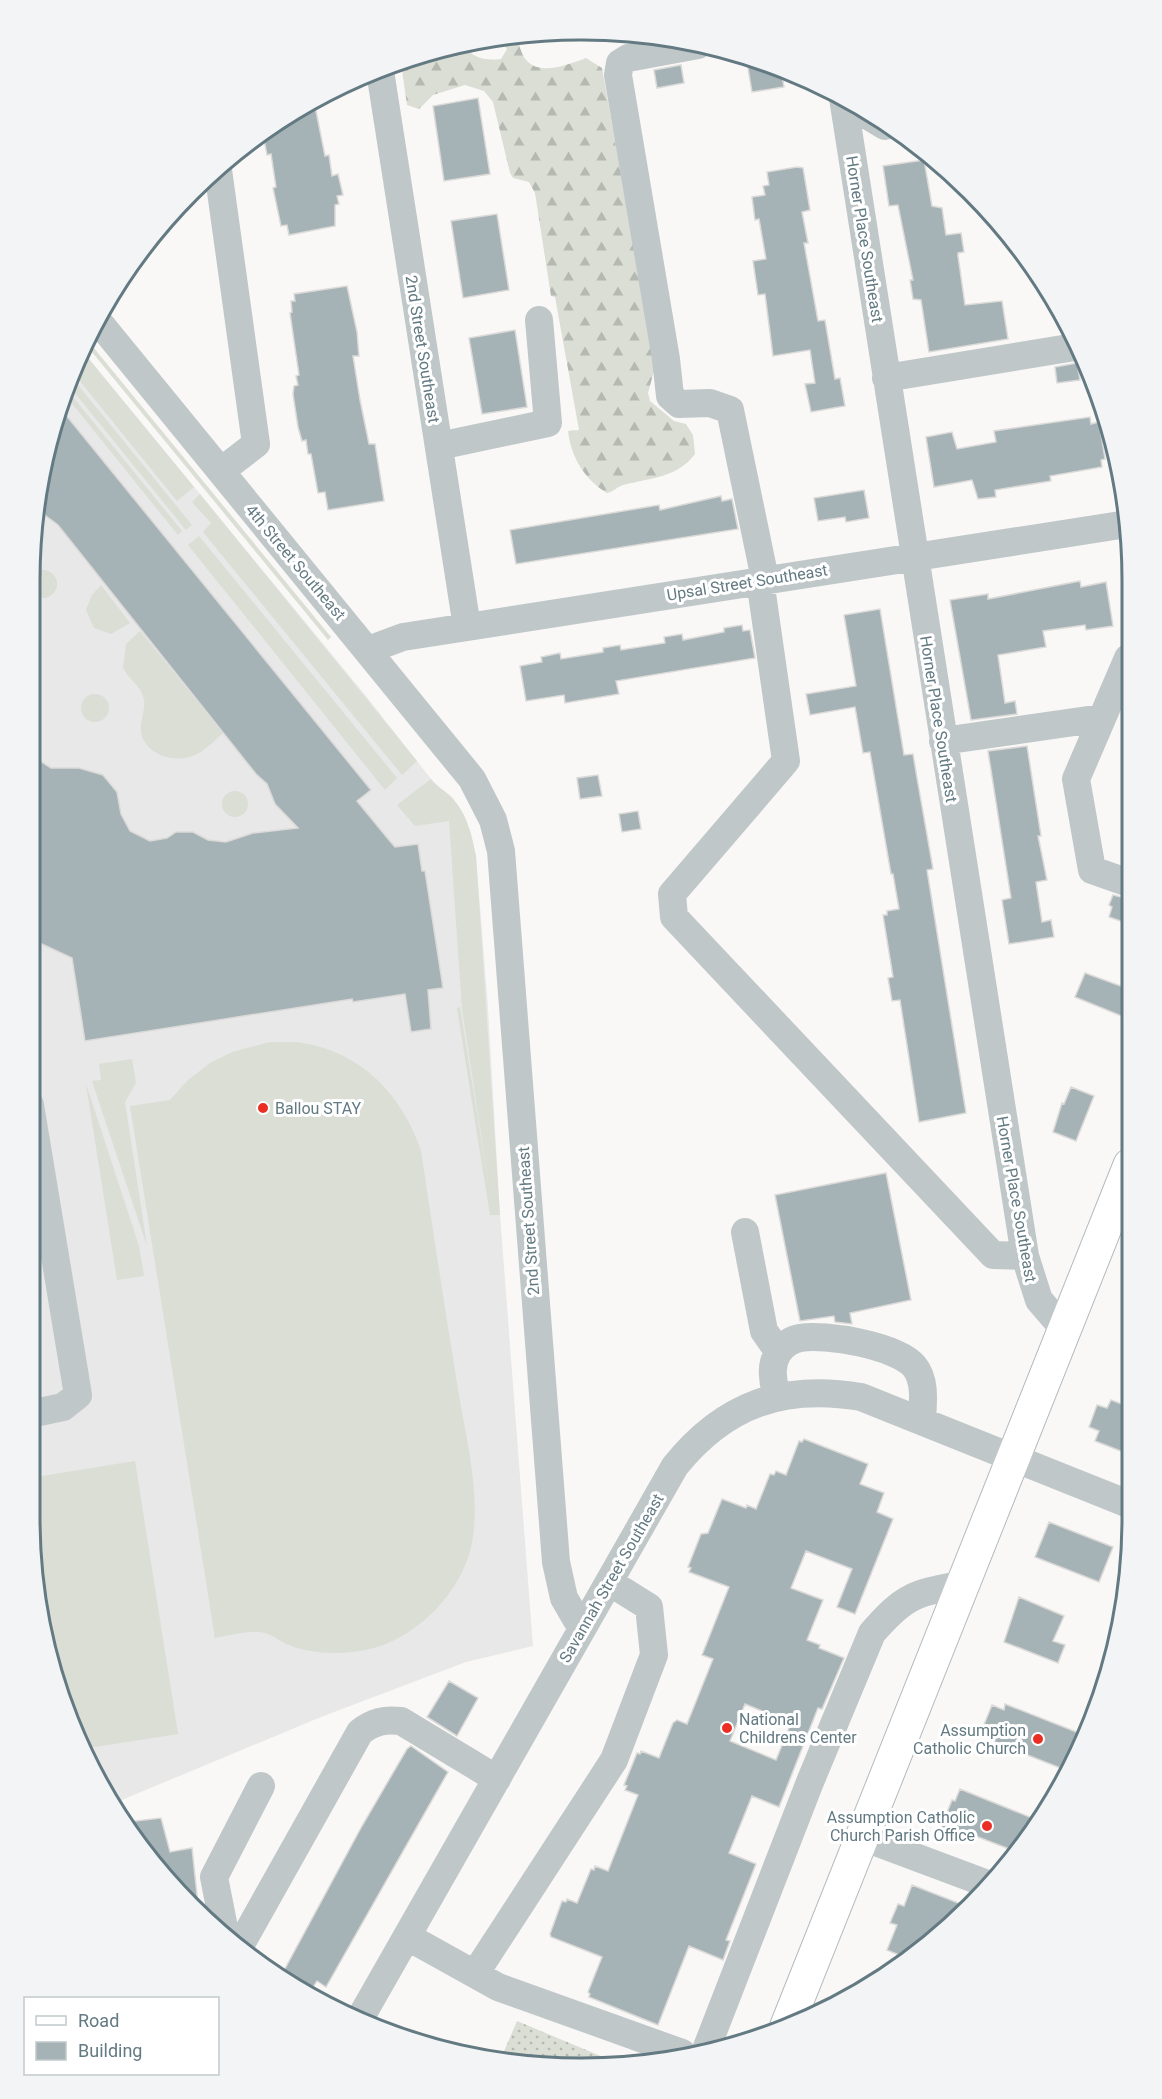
<svg xmlns="http://www.w3.org/2000/svg" width="1162" height="2099" font-family="Roboto,sans-serif">
	<defs>
		<pattern id="forest-firs" width="22" height="20" patternUnits="userSpaceOnUse" patternTransform="scale(1.5)"><rect width="22" height="20" fill="#daded5"/><path d="M5 1l3.5 6h-7zM16 11l3.5 6h-7z" fill="#b4b9b2"/></pattern>
		<pattern id="park-dots" width="8" height="8" patternUnits="userSpaceOnUse" patternTransform="scale(1.5)"><rect width="8" height="8" fill="#daded5"/><path d="M2 2h.1M6 6h.1" fill="none" stroke="#b4b9b2" stroke-width="1.8" stroke-linecap="round"/></pattern>
	</defs>
	<rect width="100%" height="100%" fill="#f9f8f6"/>
	<path fill="#e7e8e7" d="M84,353L366,696L435,784L453,798L470,830L476,856L488,1008L500,1215L533,1646L466,1662L321,1717L117,1802L59,1695L30,1518L31,545L49,438Z"/>
	<path fill="#daded5" d="M89,342L331,637L328,640L87,346Z
		M84,353L194,487L177,501L75,375Z
		M73,379L192,525L186,530L70,387Z
		M68,391L182,531L178,535L66,396Z
		M200,494L417,761L402,775L203,532L211,523L192,502Z
		M199,536L397,778L385,790L188,545Z
		M29 584a14 14 0 1 1 28 0a14 14 0 1 1-28 0Z
		M101,585L130,623L111,634L94,628L86,610L92,595Z
		M140,631L223,733C215,740 207,749 197,754C179,764 149,757 142,736C138,723 146,712 144,699C141,685 129,680 123,668L126,644Z
		M81 708a14 14 0 1 1 28 0a14 14 0 1 1-28 0Z
		M431,779C437,787 446,791 452,798C467,813 472,836 476,856L500,1215H490L457,1008L460,1007L491,1200L462,1009L449,821L415,826L397,805Z
		M222 804a13 13 0 1 1 26 0a13 13 0 1 1-26 0Z
		M270,1042C280,1043 292,1041 302,1043C362,1052 403,1096 421,1151C433,1231 445,1310 458,1389C466,1439 482,1497 471,1547C461,1592 418,1636 374,1648C348,1655 314,1655 289,1645C281,1642 273,1635 265,1633C252,1629 229,1636 215,1638L130,1106L170,1100L187,1081L210,1063L232,1052Z
		M132,1059L136,1083L125,1102L147,1246L92,1081L101,1080L99,1064Z
		M86,1084L139,1246L144,1276L117,1280Z
		M135,1461L178,1734L88,1748L59,1695L30,1518V1478Z"/>
	<path fill="url(#forest-firs)" d="M518,36C522,80 555,70 586,58L602,68L652,347L654,371L648,393L650,401L674,421L686,424L693,435L695,454C677,478 650,478 623,485C616,487 614,492 607,493C584,479 571,457 568,431L579,430L555,297L551,296L535,193L529,182L513,178L510,173L493,102L484,91L465,85L433,95L419,109L407,105L401,63L439,49L463,45C473,58 484,61 501,59L507,49L500,39Z"/>
	<path fill="url(#park-dots)" d="M517,2021L622,2065L617,2068L502,2056Z"/>
	<path fill="#a6b3b6" stroke="#dbdad8" stroke-width="1.5" fill-rule="evenodd" d="M746,56L781,70L784,87L752,92Z
		M681,65L684,83L657,88L654,70Z
		M478,98L490,174L444,181L433,106Z
		M314,101L325,156L329,155L332,176L338,174L343,195L337,196L339,204L335,205V226L289,235L287,225L281,226L273,188L276,187L271,154L267,155L263,133Z
		M924,160L932,206L942,208L946,235L961,233L964,252L958,253V256L965,305L1002,301L1008,339L929,352L921,300L913,299L910,280H913L898,205L889,206L883,166Z
		M797,167L803,168L810,210L802,212L808,243H804L818,321L825,320L835,379L840,378L845,406L811,412L805,384L815,383L810,350L773,356L765,294L758,295L753,261L766,259L759,219L755,220L752,197L765,195L763,186L769,185L767,172Z
		M497,214L509,290L463,298L451,221Z
		M347,286L357,332L359,356H353L360,400L369,444H375L384,501L328,510L325,492L318,493L311,454H308L306,440L302,441L298,427L293,394L294,386L298,385L296,376L299,375L290,313L292,312L291,301H295L294,294Z
		M515,330L527,407L482,414L469,338Z
		M1077,363L1080,380L1057,383L1055,367Z
		M61,409L371,790L357,801L389,840L395,847L418,844L422,871H425L443,988L428,990L431,1029L411,1032L405,994L353,1002L352,999L85,1041L72,958L31,939V755L51,768H79L103,775L117,792L121,814L130,831L150,841L167,838L176,832H193L208,840L226,842L253,833L298,828L275,804L267,784L256,774L58,525L46,516L38,502L49,438Z
		M1090,417L1091,424L1099,422L1105,459L1101,460L1102,467L1050,476L1051,481L995,490L996,497L978,499L972,480L934,487L926,437L952,432L957,449L996,442L994,431Z
		M864,490L869,518L846,522L845,517L818,521L814,498Z
		M721,496L722,501L732,499L738,529L516,564L510,530L659,505L660,510Z
		M1080,581L1081,587L1106,582L1113,626L1086,630L1085,625L1043,631L1046,647L998,655L1005,703L1015,701L1017,714L971,720L950,600L988,594V599Z
		M880,609L904,755L913,754L917,778L933,869L927,870L966,1113L919,1122L900,1000L892,1001L888,978L893,977L883,915H887V911L899,909L893,874H891L870,752L863,753L855,707L810,715L806,694L856,686L844,615Z
		M742,625L743,631L750,630L755,658L616,681L619,694L565,703L564,695L526,701L520,666L542,662L541,657L560,653L561,659L603,652V648L620,645L621,650L665,643L664,637L682,634L683,640L724,632V628Z
		M1027,746L1041,836H1038L1047,880L1036,882L1042,922L1051,920L1054,937L1009,944L1002,900L1011,898L988,751Z
		M598,775L602,796L580,799L577,778Z
		M638,811L641,829L622,832L619,814Z
		M1113,895L1129,899V924L1109,917L1112,907L1109,905Z
		M1085,973L1129,989V1019L1075,997Z
		M1071,1087L1094,1096L1076,1141L1053,1132L1062,1103L1064,1104Z
		M886,1173L911,1300L850,1313L852,1324L835,1322L834,1316L800,1321L775,1195Z
		M1111,1400L1130,1407L1131,1455L1095,1441L1099,1431L1089,1427L1097,1405L1107,1408Z
		M804,1439L868,1464L860,1484L884,1493L877,1512L893,1519L855,1614L837,1607L852,1569L806,1551L791,1588L823,1600L807,1640L820,1645L819,1648L844,1658L822,1709L818,1708L779,1807L752,1796L729,1853L756,1864L726,1940L730,1941L723,1960L689,1946L658,2025L589,1997L590,1994L588,1992L602,1957L551,1937L550,1934L562,1901L566,1902L567,1899L577,1903L591,1869L594,1870L595,1866L608,1871L638,1795L625,1790L627,1786L624,1785L637,1753L640,1754L641,1751L659,1758L673,1723L677,1720L687,1724L713,1659L702,1655L729,1587L689,1572L691,1568L688,1567L701,1534L708,1533L722,1499L746,1508L747,1505L756,1509L770,1474L774,1475L776,1471L786,1475L799,1441L802,1442ZM745,1704L791,1723L776,1760L730,1741Z
		M1049,1522L1113,1547L1099,1582L1035,1557Z
		M1019,1597L1064,1616L1053,1641L1065,1645L1058,1663L1004,1642Z
		M449,1681L478,1698L457,1736L427,1717Z
		M1005,1704L1084,1735L1068,1771L992,1741L993,1737L981,1732L992,1705L1004,1710Z
		M411,1746L448,1772L326,1987L317,1981L310,1992L280,1978L362,1826L407,1749Z
		M960,1789L1037,1820L1012,1850L965,1832L962,1841L939,1833L952,1800L955,1801Z
		M161,1818L170,1852L192,1848L198,1904L144,1853L127,1822Z
		M912,1885L966,1906L944,1932L904,1957L887,1950L897,1925L890,1923L898,1904L904,1906Z"/>
	<g fill="none" stroke-linecap="round" stroke-linejoin="round">
		<defs>
			<path id="major" d="M786,2028L1130,1165"/>
		</defs>
		<use href="#major" stroke="#b3bbbe" stroke-width="35"/>
		<path stroke="#c0c7c9" stroke-width="28" d="M698,45L628,58L620,63L618,75L666,359L670,396L679,404L710,403L730,410L765,579
			M380,71L467,627
			M843,98L1025,1256L1039,1300L1064,1329
			M844,101L885,126
			M218,170L256,444L221,471
			M98,321L472,779L493,820L501,851L556,1562L564,1598L582,1629
			M886,378L1075,347
			M439,446L548,423L539,320
			M760,580L786,761L672,894L674,917L993,1255L1025,1256
			M368,650L403,637L1127,524
			M1128,658L1076,779L1092,870L1129,883
			M943,741L1102,718
			M745,1232L764,1331L778,1351
			M776,1397C774,1382 769,1367 778,1353C782,1346 792,1339 800,1338C825,1333 897,1346 914,1366C926,1380 923,1403 922,1420
			M30,1414L63,1407L78,1395L30,1105
			M862,1837L985,1883
			M224,1928L214,1877L261,1786
			M408,1937L498,1987L682,2053
			M241,1944L360,1732C373,1722 384,1719 401,1721L497,1779
			M475,1974L614,1760L654,1655L649,1607L609,1582
			M362,2015L675,1466C725,1404 783,1384 861,1397L1131,1505
			M707,2047L810,1782L872,1633C906,1594 914,1594 963,1584"/>
		<use href="#major" stroke="#fff" stroke-width="33"/>
	</g>
	<g fill="#eb2e24" stroke="#fff" stroke-width="2">
		<circle cx="263" cy="1108" r="6"/>
		<circle cx="727" cy="1728" r="6"/>
		<circle cx="1038" cy="1739" r="6"/>
		<circle cx="987" cy="1826" r="6"/>
	</g>
	<g text-anchor="middle" stroke-width="6" stroke-linejoin="round" paint-order="stroke">
		<g font-size="16" fill="#637a83" stroke="#fff">
			<text transform="translate(865 239) rotate(81)" y="6">Horner Place Southeast</text>
			<text transform="translate(423 349) rotate(81)" y="6">2nd Street Southeast</text>
			<text transform="translate(296 562) rotate(50)" y="6">4th Street Southeast</text>
			<text transform="translate(747 582) rotate(-9)" y="6">Upsal Street Southeast</text>
			<text transform="translate(939 719) rotate(81)" y="6">Horner Place Southeast</text>
			<text transform="translate(1017 1199) rotate(80)" y="6">Horner Place Southeast</text>
			<text transform="translate(528 1221) rotate(-94)" y="6">2nd Street Southeast</text>
			<text transform="translate(611 1578) rotate(-60)" y="6">Savannah Street Southeast</text>
		</g>
		<g font-size="16" fill="#637a83" stroke="#fff" text-anchor="start">
			<text x="275" y="1114">Ballou STAY</text>
			<text x="739" y="1725">National<tspan x="739" dy="18">Childrens Center</tspan></text>
			<text x="1026" y="1736" text-anchor="end">Assumption<tspan x="1026" dy="18">Catholic Church</tspan></text>
			<text x="975" y="1823" text-anchor="end">Assumption Catholic<tspan x="975" dy="18">Church Parish Office</tspan></text>
		</g>
	</g>
	<path d="M0 0H1162V2099H0ZM580 40H582A540 540 0 0 1 1122 580V1518A540 540 0 0 1 582 2058H580A540 540 0 0 1 40 1518V580A540 540 0 0 1 580 40Z" fill="#f3f4f5" fill-rule="evenodd"/>
	<path fill="none" stroke="#637a83" stroke-width="3" d="M580 40H582A540 540 0 0 1 1122 580V1518A540 540 0 0 1 582 2058H580A540 540 0 0 1 40 1518V580A540 540 0 0 1 580 40Z"/>
	<rect x="24" y="1997" width="195" height="78" fill="#ffffff" stroke="#c1cacd" stroke-width="1.5"/>
	<rect x="36" y="2016" width="30" height="9" fill="#ffffff" stroke="#c1cacd" stroke-width="1.5"/>
	<text x="78" y="2027" font-size="18" fill="#637a83">Road</text>
	<rect x="36" y="2042" width="30" height="18" fill="#a6b3b6" stroke="#c1cacd" stroke-width="1.5"/>
	<text x="78" y="2057" font-size="18" fill="#637a83">Building</text>
</svg>
